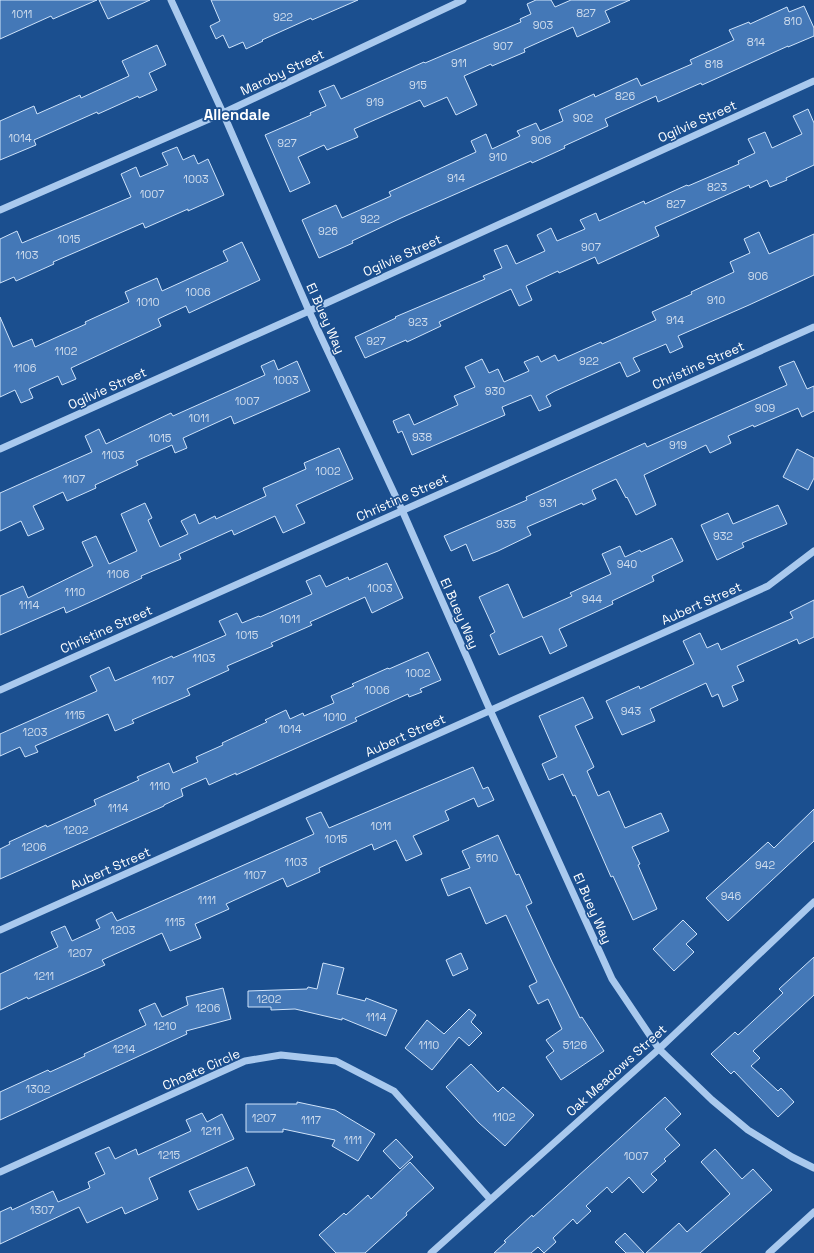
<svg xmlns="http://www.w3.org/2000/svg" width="814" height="1253" font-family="'Space Grotesk',sans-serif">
	<rect width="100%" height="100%" fill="#1b4f8f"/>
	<path fill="#4478b7" stroke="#cfe3fa" d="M0,0H97L53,19L51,16L0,39Z
		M99,0H150L108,19Z
		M211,0H358L312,20L311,18L262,40L263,41L246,49L243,42L229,48L223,35L216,39L210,26L220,21Z
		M536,0H551L555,7L571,0H630L605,11L610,22L577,37L573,27L524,49L525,52L492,66L491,64L464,76L477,105L456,115L447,97L424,107L420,100L354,129L358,137L327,150L324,145L298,157L310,183L290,192L265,135L311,115L310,113L326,106L319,91L334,85L341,99L424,62L425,63L521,22L520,19L531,14L527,4Z
		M804,6L814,28V36L788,47V46L702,85L701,83L658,102L656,96L605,119L608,126L564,146L565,148L532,163L531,161L401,218L352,241L353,243L319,258L302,220L336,205L342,218L391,196L389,192L476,152L471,141L486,134L492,149L520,136L517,131L536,123L540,131L563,121L559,110L594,94L595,97L637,78L641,86L692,64L690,60L734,40L729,30L749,22L750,24L787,7L789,12Z
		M157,45L166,65L149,73L157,90L139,98L138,96L98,114L97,112L34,140L36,145L0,160V121L34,106L37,114L80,95L81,98L129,76L122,61Z
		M808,109L814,123V165L786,178L787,180L770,187L767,180L750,188L749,185L655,227L659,236L598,264L595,257L559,273L558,271L526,286L532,300L519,306L511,289L439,322L441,326L407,342L406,340L365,358L355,337L396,318L395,317L485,279L483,276L502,268L494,250L507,245L516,264L545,251L537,235L551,228L557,241L585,229L580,220L596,213L599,221L644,201L645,204L687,185L688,186L739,164L738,161L755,153L748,139L765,132L772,148L802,134L793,116Z
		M177,147L183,160L194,155L198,164L208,159L224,195L188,211V209L145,228L143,223L53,262L54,264L16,281L14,277L0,283V239L17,231L22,243L131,197L121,174L136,167L140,177L168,165L162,153Z
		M759,232L769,254L814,234V275L749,305L678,336L683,347L670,353L666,344L633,358L640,371L627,377L620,362L555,391L546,396L551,406L539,411L531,395L502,407L505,415L412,455L402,431L398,433L393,421L409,414L414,425L458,405L454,396L475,387L465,367L482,359L489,373L498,369L504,382L529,371L524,362L538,356L541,362L555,355L558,361L601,342L602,344L656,320L652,312L692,294L691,292L734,272L730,262L750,253L744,239Z
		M242,242L260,280L189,313L186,306L158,319L161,326L71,368L76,379L62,385L58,376L29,389L33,398L21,403L15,390L0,397V317L13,347L32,339L35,347L86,324L85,322L129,302L125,292L157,278L162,291L228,261L223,251Z
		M274,360L278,370L297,361L310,391L234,424L231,416L183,438L187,448L175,453L172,445L136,461L138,465L95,485L96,488L67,501L63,492L33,506L44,529L28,536L21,521L0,531V493L92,452L85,436L99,429L106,444L171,413L173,416L265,375L261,366Z
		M794,361L807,389L814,386V411L802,417L798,408L754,427L753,425L728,436L731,443L710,453L706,445L644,475L656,505L636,515L627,497L626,498L616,479L592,490L596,499L583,505L582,503L527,527L531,535L498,551L473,561L466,544L451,551L444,536L527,500L526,497L645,443L647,447L787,385L779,367Z
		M339,448L353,479L296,505L305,523L283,533L275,516L234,535L232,530L179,554L181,559L141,576L142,578L97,599L66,613L64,607L0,635V596L23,586L28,598L93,566L82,542L96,536L109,564L137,551L121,514L145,503L152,518L148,520L160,547L188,534L181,521L195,514L199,524L215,516L216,519L266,496L263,488L306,469L304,463Z
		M797,449L814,458V478L808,490L783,477Z
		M778,505L787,524L742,543L744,547L717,560L701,525L728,513L733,524Z
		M672,538L683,561L652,576L654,581L612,601L613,604L559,629L567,646L550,654L542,636L499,655L490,635L495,632L479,597L508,584L523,618L572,596L570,593L611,574L602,554L620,546L625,557L640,550L641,552Z
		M387,563L403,598L372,613L365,597L310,622L312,625L271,643L273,646L227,666L229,670L187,689L190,695L132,720L134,723L115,731L108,714L35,746L38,752L25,757L20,747L0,756V734L97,691L90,676L109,667L115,681L172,656L173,658L226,635L219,621L237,613L242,623L259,616L260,617L312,594L306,581L320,575L326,587L348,577L349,580Z
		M814,600V637L799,644L797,639L737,666L744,681L732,686L738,700L723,707L718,694L712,697L706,683L650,709L655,721L622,735L606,701L639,686L640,689L694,664L683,641L700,633L707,648L718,643L721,650L793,618L790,612Z
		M428,652L441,680L420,689L422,692L409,697L408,694L355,718L357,721L236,775V773L209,785L206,778L181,789L183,796L164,805V806L0,879V849L10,844L9,842L46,825L47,827L96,805L94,800L139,780L137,777L169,763L173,773L198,762L196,757L223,745L222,743L267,722L265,720L286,710L290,719L303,713L304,716L334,703L331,696L354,686L352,684L388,668L389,669Z
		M583,697L593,718L575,726L594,767L587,771L598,796L609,791L625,828L661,813L669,831L632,847L640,864L638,865L657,909L633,920L613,876L611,877L575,795L573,796L563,774L549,780L542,764L557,757L539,716Z
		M473,767L483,789L488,787L494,800L478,807L474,798L445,811L449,820L413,836L422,854L406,861L396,840L374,850L372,844L319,868L320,872L287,887L283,878L226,904L229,909L195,924L201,938L170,951L162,933L102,960L105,965L28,999L27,997L0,1010V974L58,947L51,932L65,926L72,941L100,928L96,920L112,912L117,921L314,834L306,818L321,812L329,828Z
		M814,809V841L728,921L706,898L768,842L774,848Z
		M498,835L516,875L519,874L532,903L526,906L552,962L580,1018L582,1017L604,1051L561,1080L546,1057L554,1051L546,1040L562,1029L548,999L538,1004L529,986L537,982L506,915L486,924L470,887L448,896L441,879L470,868L462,851Z
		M683,920L697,934L686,944L694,952L674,971L653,949Z
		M461,953L468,969L453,976L446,960Z
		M814,957V995L753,1051L760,1058L751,1066L778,1091L781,1088L794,1102L778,1117L734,1071L731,1074L711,1054L735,1032L738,1035L783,993L779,989Z
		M323,963L344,968L337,994L365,1001L366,998L397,1010L386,1036L342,1018V1020L295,1009L271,1010V1007H248V991L307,989L308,987L317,989Z
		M223,988L231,1019L186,1031L187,1034L0,1120V1092L48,1070L50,1072L85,1056L84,1054L146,1025L139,1010L155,1003L162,1017L188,1005L186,997Z
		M469,1009L476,1015L471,1022L482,1033L469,1046L459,1037L432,1070L405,1048L427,1020L444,1034Z
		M471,1064L498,1092L503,1087L534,1115L505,1146L479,1123L446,1087Z
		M665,1097L681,1114L665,1129L680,1145L664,1159L666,1161L651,1174L657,1180L643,1193L629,1177L612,1193L607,1187L586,1206L591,1211L577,1224L573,1219L553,1238L556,1242L544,1253L538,1247L531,1253H494L506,1242L504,1241L532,1215L533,1217Z
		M297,1102L335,1110L375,1134L358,1161L332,1146L335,1140L283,1129V1132H246V1104H297Z
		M202,1113L207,1122L222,1114L234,1139L149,1178L158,1199L125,1214L122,1207L87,1223L79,1207L0,1244V1212L11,1207L12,1210L53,1191L58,1202L90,1188L88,1182L105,1174L95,1153L109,1147L115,1159L136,1149L138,1155L191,1131L186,1120Z
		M396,1139L413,1157L400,1169L383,1151Z
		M715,1149L742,1179L753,1169L772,1190L700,1253H646L679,1223L687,1232L730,1194L701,1162Z
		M410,1162L434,1188L406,1213L407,1215L365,1253H336L319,1235L344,1213L346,1215L368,1195L371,1199Z
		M247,1167L255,1185L198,1210L189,1191Z
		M625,1233L644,1253H626L615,1242Z"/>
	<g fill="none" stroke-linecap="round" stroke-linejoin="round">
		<path stroke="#a9c9ee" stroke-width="7" d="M171,0L223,113L309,311L402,510L490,710L612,979L659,1049L712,1100L748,1130L792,1157L814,1168
			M0,210L223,113L463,0
			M0,449L309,311L814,81
			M0,690L814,327
			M0,930L768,586L814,551
			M0,1172L245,1061L281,1055L336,1061L394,1091L490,1199
			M431,1253L659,1049L814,902
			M769,1253L814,1212"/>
	</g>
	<g text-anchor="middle" stroke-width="3.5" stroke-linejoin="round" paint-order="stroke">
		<g font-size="11" fill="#d0dded">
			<text x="586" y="17">827</text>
			<text x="22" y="18">1011</text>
			<text x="283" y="21">922</text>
			<text x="793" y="25">810</text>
			<text x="543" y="29">903</text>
			<text x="756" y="46">814</text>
			<text x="503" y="50">907</text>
			<text x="459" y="67">911</text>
			<text x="714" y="68">818</text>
			<text x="418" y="89">915</text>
			<text x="625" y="100">826</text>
			<text x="375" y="106">919</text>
			<text x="583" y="122">902</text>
			<text x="20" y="142">1014</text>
			<text x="541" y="144">906</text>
			<text x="287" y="147">927</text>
			<text x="498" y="161">910</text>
			<text x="456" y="182">914</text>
			<text x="196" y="183">1003</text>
			<text x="717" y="191">823</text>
			<text x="152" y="198">1007</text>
			<text x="676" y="208">827</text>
			<text x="370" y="223">922</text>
			<text x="328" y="235">926</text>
			<text x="69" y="243">1015</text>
			<text x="591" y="251">907</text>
			<text x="27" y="259">1103</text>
			<text x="758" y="280">906</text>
			<text x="198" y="296">1006</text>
			<text x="716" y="304">910</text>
			<text x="148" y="306">1010</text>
			<text x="675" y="324">914</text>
			<text x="418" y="326">923</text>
			<text x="376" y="345">927</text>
			<text x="66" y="355">1102</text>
			<text x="589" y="365">922</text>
			<text x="25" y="372">1106</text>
			<text x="286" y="384">1003</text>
			<text x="495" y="395">930</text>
			<text x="247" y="405">1007</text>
			<text x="765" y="412">909</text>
			<text x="199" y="422">1011</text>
			<text x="422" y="441">938</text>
			<text x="160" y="442">1015</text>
			<text x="678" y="449">919</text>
			<text x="113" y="459">1103</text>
			<text x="328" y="475">1002</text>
			<text x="74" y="483">1107</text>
			<text x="548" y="507">931</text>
			<text x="506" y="528">935</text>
			<text x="723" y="540">932</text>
			<text x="627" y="568">940</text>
			<text x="118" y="578">1106</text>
			<text x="380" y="592">1003</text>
			<text x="75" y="596">1110</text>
			<text x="592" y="603">944</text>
			<text x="29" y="609">1114</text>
			<text x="290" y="623">1011</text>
			<text x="247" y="639">1015</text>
			<text x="204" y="662">1103</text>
			<text x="418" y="677">1002</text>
			<text x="163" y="684">1107</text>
			<text x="377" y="694">1006</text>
			<text x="631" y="715">943</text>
			<text x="75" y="719">1115</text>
			<text x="335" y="721">1010</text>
			<text x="290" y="733">1014</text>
			<text x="35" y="736">1203</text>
			<text x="160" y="790">1110</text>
			<text x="118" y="812">1114</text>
			<text x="381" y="830">1011</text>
			<text x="76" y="834">1202</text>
			<text x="336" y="843">1015</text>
			<text x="34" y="851">1206</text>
			<text x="487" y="862">5110</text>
			<text x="296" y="866">1103</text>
			<text x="765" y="869">942</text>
			<text x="255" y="879">1107</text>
			<text x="731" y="900">946</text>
			<text x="207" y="904">1111</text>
			<text x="175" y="926">1115</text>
			<text x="123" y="934">1203</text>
			<text x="80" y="957">1207</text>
			<text x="44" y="980">1211</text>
			<text x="269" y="1003">1202</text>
			<text x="208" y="1012">1206</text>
			<text x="376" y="1021">1114</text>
			<text x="165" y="1030">1210</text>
			<text x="429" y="1049">1110</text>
			<text x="575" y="1049">5126</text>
			<text x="124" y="1053">1214</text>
			<text x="38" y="1093">1302</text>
			<text x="504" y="1121">1102</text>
			<text x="264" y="1122">1207</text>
			<text x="311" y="1124">1117</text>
			<text x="211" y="1135">1211</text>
			<text x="353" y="1144">1111</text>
			<text x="169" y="1159">1215</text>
			<text x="636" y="1160">1007</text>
			<text x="42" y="1214">1307</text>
		</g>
		<g font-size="13" fill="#fff" stroke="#1b4f8f">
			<text transform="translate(282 72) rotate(-25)" y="5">Maroby Street</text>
			<text transform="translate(697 121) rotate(-24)" y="5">Ogilvie Street</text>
			<text transform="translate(402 255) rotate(-24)" y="5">Ogilvie Street</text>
			<text transform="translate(326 318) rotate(66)" y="5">El Buey Way</text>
			<text transform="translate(698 365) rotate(-24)" y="5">Christine Street</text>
			<text transform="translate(107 388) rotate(-24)" y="5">Ogilvie Street</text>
			<text transform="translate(402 497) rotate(-24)" y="5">Christine Street</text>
			<text transform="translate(701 603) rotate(-24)" y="5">Aubert Street</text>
			<text transform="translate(460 613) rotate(66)" y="5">El Buey Way</text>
			<text transform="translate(106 629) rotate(-24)" y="5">Christine Street</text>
			<text transform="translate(405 735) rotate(-24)" y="5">Aubert Street</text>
			<text transform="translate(110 868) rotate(-24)" y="5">Aubert Street</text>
			<text transform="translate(593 908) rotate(66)" y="5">El Buey Way</text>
			<text transform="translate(201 1069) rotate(-24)" y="5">Choate Circle</text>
			<text transform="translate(616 1070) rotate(-42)" y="5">Oak Meadows Street</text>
		</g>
		<g font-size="15" font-weight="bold" fill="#fff" stroke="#1b4f8f">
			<text x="237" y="120">Allendale</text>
		</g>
	</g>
</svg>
